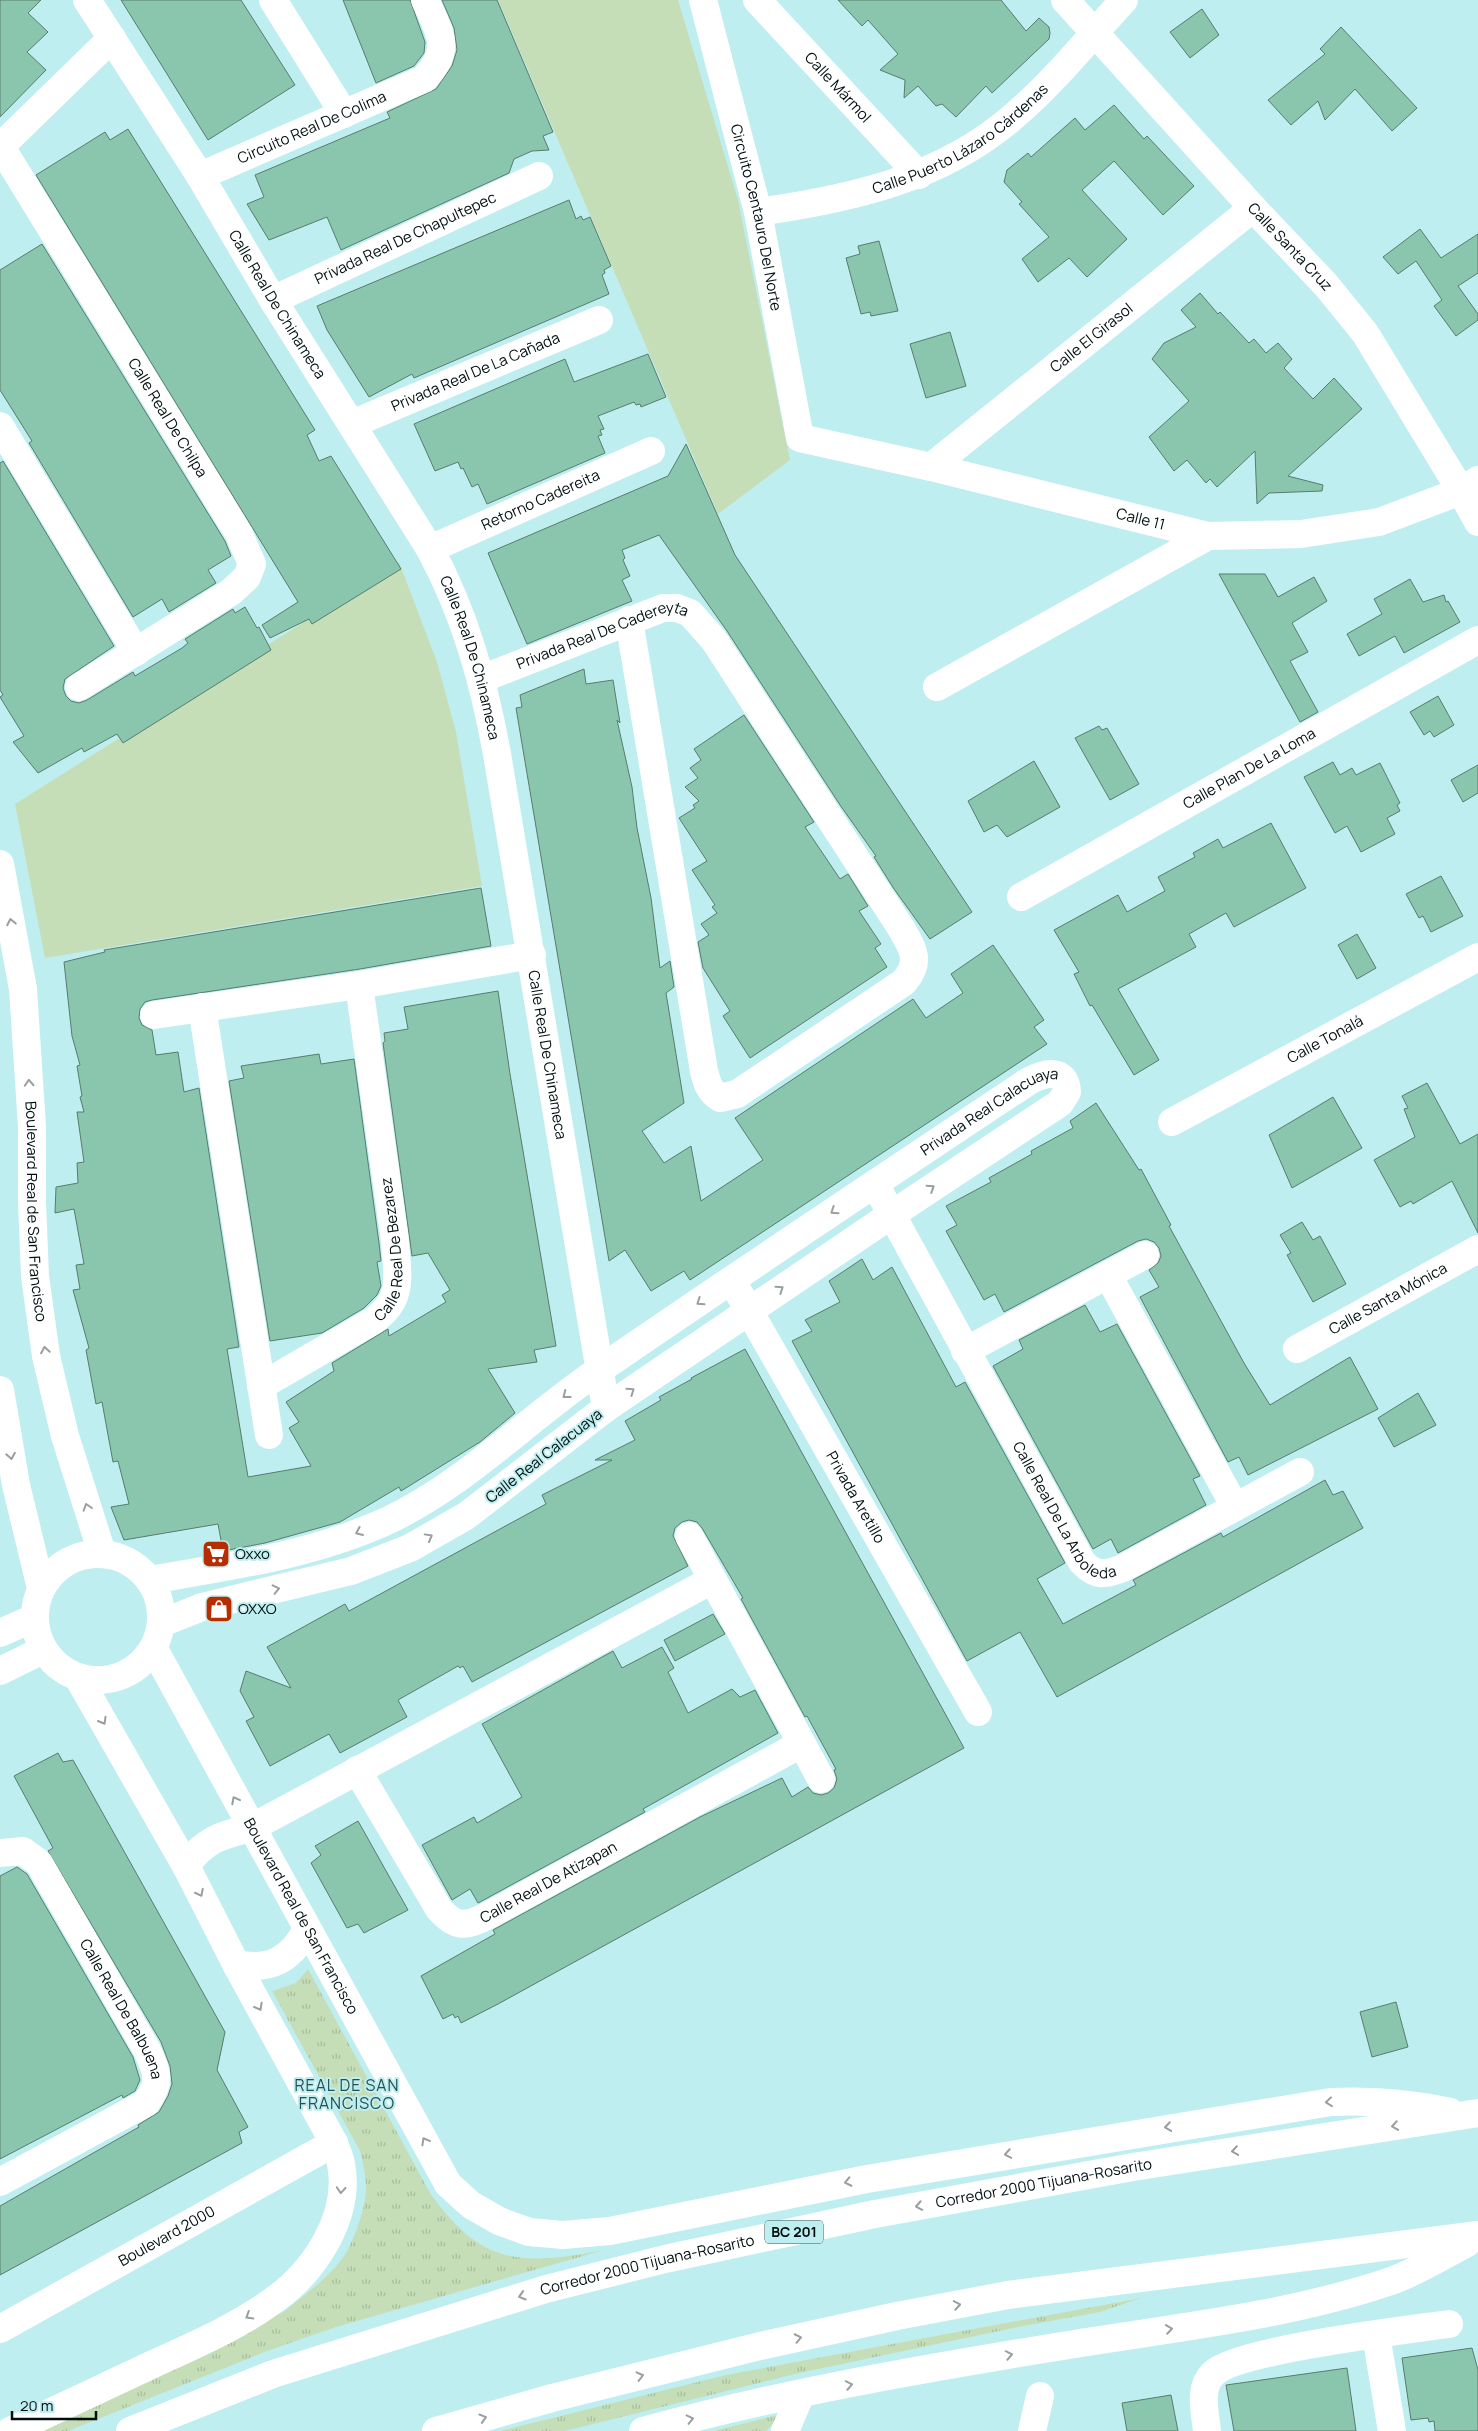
<svg xmlns="http://www.w3.org/2000/svg" width="1478" height="2431" font-family="Manrope,sans-serif">
	<defs>
		<pattern id="grass-tufts" width="24" height="20" patternUnits="userSpaceOnUse" patternTransform="scale(1.25)"><rect width="24" height="20" fill="#c5deb7"/><path d="M3 7l-1-3M5 7V3M7 7l1-3M15 17l-1-3M17 17v-4M19 17l1-3" fill="none" stroke="#a7bd9c"/></pattern>
	</defs>
	<rect width="100%" height="100%" fill="#bfeef0"/>
	<path fill="url(#grass-tufts)" d="M308,1969L430,2193C482,2266 521,2266 604,2250L336,2327L267,2351L68,2431H41L285,2311C304,2295 327,2279 342,2259C353,2244 366,2208 366,2189C366,2176 363,2164 360,2151L272,1991L296,1983Z
		M1141,2298L1100,2312L1023,2326L799,2373L565,2431H500L726,2375Z
		M782,2414L766,2431H713Z"/>
	<path fill="#c5deb7" d="M498,0H678L738,200L790,460L718,514Z
		M399,562L437,662L456,732L482,886L45,958L15,804Z"/>
	<path fill="#8ac6ad" stroke="#587c6d" d="M0,0H41L28,13L48,32L27,52L46,70L0,117Z
		M121,0H241L295,85L208,140Z
		M343,0H410L425,42L424,53L414,66L376,83Z
		M442,0H497L553,132L543,136L549,150L532,151L514,159L509,173L341,250L327,217L269,240L247,204L264,197L255,175L390,118L387,112L436,89L452,66L457,50L454,28Z
		M838,0H1001L1026,31L1039,18L1049,27L1050,33L1049,39L992,93L986,86L956,117L942,104L936,106L918,86L904,98L905,80L880,70L898,54L868,20L862,26Z
		M1202,9L1219,35L1190,58L1170,32Z
		M1341,27L1417,108L1392,131L1355,89L1325,120L1318,101L1291,125L1268,100L1325,54L1320,49Z
		M1114,105L1144,139L1147,136L1194,186L1163,215L1114,161L1082,190L1127,239L1087,277L1069,258L1038,282L1022,259L1049,237L1019,204L1022,202L1004,182L1007,170L1028,153L1031,157L1075,118L1085,130Z
		M128,129L315,430L307,435L319,461L331,456L401,569L312,624L309,619L270,638L262,625L298,602L36,175L105,132L110,140Z
		M569,200L576,219L581,216L583,220L590,217L611,266L604,270L605,273L602,275L609,294L414,378L412,374L369,397L327,330L317,306Z
		M1420,229L1441,258L1478,234V273L1458,286L1478,314V320L1456,336L1434,306L1442,300L1416,261L1398,274L1383,257Z
		M879,241L898,311L871,316L870,312L861,314L846,258L860,254L858,246Z
		M42,244L225,541L231,556L208,570L216,583L169,612L162,599L133,617L29,443L32,441L0,390V270Z
		M1200,293L1218,314L1220,312L1249,343L1254,339L1266,353L1278,343L1292,359L1284,368L1313,399L1334,378L1362,409L1288,476L1323,485L1322,491L1269,493L1257,504L1255,451L1217,487L1210,479L1206,483L1187,460L1174,471L1149,437L1189,401L1152,359L1164,343L1196,327L1181,310Z
		M950,332L966,386L926,398L910,344Z
		M648,354L666,397L641,407L640,404L636,405L634,402L598,416L604,429L600,430L602,435L598,436L605,453L487,504L478,484L472,487L463,468L461,469L458,462L435,471L414,424L565,359L574,382Z
		M686,444L735,555L972,912L930,939L894,889L874,857L876,856L840,805L727,631L659,535L622,550L625,558L623,560L630,576L622,580L632,601L527,644L488,553L668,476Z
		M3,461L114,646L65,679L63,688L66,696L71,701L79,703L87,700L133,672L135,676L182,648L188,643L185,639L233,609L235,613L245,607L257,628L259,627L271,650L123,743L117,734L84,752L82,748L38,773L13,742L24,736L0,697L3,695L0,690V463Z
		M1219,574H1265L1278,597L1314,577L1327,601L1292,623L1308,652L1290,661L1318,712L1300,722Z
		M1410,579L1423,602L1444,595L1446,602L1448,601L1460,622L1404,653L1395,636L1359,656L1347,634L1382,614L1374,599Z
		M584,669L586,684L613,680L620,723L617,720L632,787L637,828L651,898L660,968L670,961L674,987L666,993L684,1103L642,1131L664,1163L691,1146L701,1201L763,1160L735,1118L913,999L926,1018L963,993L951,974L993,945L1044,1020L1034,1027L1047,1044L690,1280L684,1271L651,1291L625,1250L609,1261L516,708L522,707L520,695Z
		M1438,696L1454,725L1434,737L1430,731L1424,735L1410,712Z
		M744,715L814,822L805,827L840,879L848,874L868,906L859,911L881,944L875,948L887,967L750,1058L723,1016L730,1011L703,968L698,942L709,935L701,924L717,913L712,907L715,905L692,870L707,861L679,818L695,808L693,805L699,801L685,787L698,778L690,768L701,760L694,749Z
		M1099,726L1102,730L1107,728L1139,784L1110,800L1075,738Z
		M1034,761L1060,807L1007,837L997,825L984,832L968,801Z
		M1333,762L1340,775L1352,768L1356,775L1380,763L1400,803L1397,805L1400,811L1387,818L1395,834L1361,852L1347,826L1335,833L1304,777Z
		M1478,765V793L1463,802L1451,780Z
		M1271,823L1306,888L1234,927L1226,913L1189,934L1196,947L1118,989L1159,1060L1134,1075L1092,1005L1090,1006L1074,974L1079,972L1054,930L1118,895L1127,912L1165,891L1158,877L1195,857L1193,853L1218,839L1223,848Z
		M1441,876L1463,916L1431,932L1423,916L1419,918L1406,894Z
		M481,888L491,946L360,969L152,1000L145,1002L140,1009L139,1018L142,1025L152,1030L156,1055L178,1052L184,1092L199,1088L239,1347L227,1349L248,1477L311,1466L289,1428L299,1422L286,1402L334,1371L332,1363L388,1329L389,1336L446,1302L442,1295L450,1290L428,1253L412,1256L383,1043L385,1041L384,1033L408,1029L404,1007L498,991L510,1074L556,1346L534,1350L537,1362L488,1369L515,1413L480,1442L401,1491L399,1487L340,1522L265,1543L223,1551L218,1524L124,1540L111,1507L129,1504L118,1461L113,1462L102,1402L96,1404L86,1350L89,1348L73,1290L80,1289L76,1265L84,1264L74,1209L55,1213L56,1187L78,1183L77,1163L84,1162L77,1112H84L80,1097L82,1096L77,1066L80,1065L72,1036L64,962L105,952L104,950Z
		M1357,934L1376,968L1357,979L1338,945Z
		M319,1054L321,1064L354,1059L379,1243L381,1261L377,1262L381,1286L377,1295L364,1308L322,1333L270,1341L229,1081L244,1078L241,1066Z
		M1427,1083L1460,1144L1478,1134V1233L1452,1181L1413,1204L1411,1201L1400,1207L1374,1160L1415,1137L1404,1109L1408,1108L1402,1096Z
		M1333,1097L1362,1148L1292,1188L1269,1135Z
		M1096,1103L1139,1170L1141,1169L1171,1225L1169,1226L1244,1363L1270,1405L1350,1357L1378,1409L1248,1475L1239,1457L1228,1462L1140,1297L1159,1287L1149,1270L1158,1263L1161,1256L1159,1248L1154,1242L1146,1239L1138,1241L1004,1312L995,1294L984,1300L946,1231L957,1225L946,1206L991,1182L989,1178L1032,1154L1031,1151L1073,1128L1070,1121Z
		M1302,1222L1313,1240L1320,1236L1346,1284L1313,1302L1287,1255L1291,1253L1280,1235Z
		M862,1259L873,1280L892,1267L956,1387L965,1382L1065,1563L1037,1579L1063,1624L1136,1585L1133,1580L1221,1533L1223,1537L1325,1480L1333,1495L1343,1491L1363,1528L1057,1697L1020,1632L967,1661L792,1341L812,1331L805,1320L840,1302L829,1281Z
		M1085,1305L1100,1332L1117,1324L1200,1476L1193,1479L1206,1505L1118,1553L1111,1539L1093,1549L993,1366L1023,1349L1019,1340Z
		M745,1349L964,1748L498,2004L461,2023L458,2016L455,2018L453,2014L443,2019L421,1976L495,1934L493,1930L700,1817L782,1778L792,1797L808,1787L813,1793L821,1795L828,1793L834,1788L837,1779L834,1770L836,1769L807,1716L805,1717L741,1599L743,1598L702,1528L697,1522L689,1520L682,1522L675,1528L673,1536L688,1566L472,1682L463,1666L460,1668L458,1666L398,1700L407,1717L340,1753L329,1734L270,1766L246,1721L254,1717L240,1691L246,1671L291,1688L267,1647L345,1604L349,1611L546,1504L542,1495L612,1460H595L635,1440L625,1421L661,1400L659,1397L692,1379L691,1378Z
		M1418,1393L1436,1425L1394,1447L1378,1418Z
		M713,1614L725,1634L675,1661L664,1640Z
		M662,1647L674,1668L668,1672L688,1713L732,1689L740,1697L755,1690L778,1733L643,1809L645,1812L480,1902L478,1903L470,1889L452,1900L422,1845L474,1817L477,1823L522,1797L482,1724L613,1651L622,1668Z
		M58,1753L63,1762L73,1760L225,2032L217,2070L248,2127L239,2132L242,2143L0,2275V2206L139,2127L138,2125L159,2112L168,2096L172,2084L170,2066L161,2042L48,1851L53,1848L14,1776Z
		M358,1821L408,1910L364,1933L358,1924L347,1928L311,1863L321,1855L315,1846Z
		M17,1867L27,1874L133,2057L140,2080L135,2091L123,2098L122,2095L0,2159V1876Z
		M1396,2002L1408,2047L1372,2057L1360,2012Z
		M1472,2348L1478,2370V2431H1435L1434,2421L1429,2422L1428,2418L1411,2420L1402,2358Z
		M1347,2368L1356,2431H1234L1226,2385Z
		M1171,2395L1178,2431H1127L1122,2403Z"/>
	<g fill="none" stroke-linecap="round" stroke-linejoin="round">
		<g stroke="#fff" stroke-width="28">
			<path id="s1" d="M87,0L200,176L273,300L430,549C465,614 484,682 497,754L606,1408"/>
			<path d="M273,0L344,114"/>
			<path id="s2" d="M703,0L758,212L800,438L931,467L1208,536L1301,534L1379,522L1461,491L1478,480"/>
			<path id="s3" d="M757,0L919,175"/>
			<path id="s4" d="M1065,0L1253,208L1326,285L1365,333L1461,491L1478,522"/>
			<path d="M0,147L112,38"/>
			<path id="s5" d="M1,147L239,534L252,564L247,577L231,592L79,687"/>
			<path id="s6" d="M200,176L424,79C453,49 440,33 425,0"/>
			<path id="s7" d="M758,212C850,199 942,179 1014,116C1054,82 1088,39 1124,0"/>
			<path id="s8" d="M273,300L539,176"/>
			<path id="s9" d="M352,424L599,320"/>
			<path d="M0,426L136,652"/>
			<path id="s10" d="M931,467L1253,208"/>
			<path id="s11" d="M430,549L651,451"/>
			<path id="s12" d="M481,679L663,608H677L690,613L714,640L901,928C913,949 922,961 904,982L737,1094L720,1098C709,1091 707,1083 704,1071L629,620"/>
			<path d="M937,687L1208,536"/>
			<path id="s13" d="M1021,897L1478,640"/>
			<path d="M202,1007L269,1435"/>
			<path d="M154,1015L359,985L532,955"/>
			<path id="s14" d="M1172,1122L1478,957"/>
			<path id="s15" d="M875,1184L1082,1562C1096,1577 1105,1575 1123,1568L1300,1472"/>
			<path d="M1108,1275L1235,1507"/>
			<path id="s16" d="M732,1281L978,1712"/>
			<path id="s17" d="M1297,1349L1478,1249"/>
			<path d="M965,1351L1145,1255"/>
			<path id="s18" d="M261,1386L373,1321C405,1298 397,1276 395,1241L359,985"/>
			<path d="M689,1536L821,1779"/>
			<path id="s19" d="M357,1770L439,1909C456,1928 465,1927 487,1916L801,1744"/>
			<path d="M251,1828L712,1580"/>
			<path id="s20" d="M0,1853L23,1851L39,1863L147,2050C157,2073 162,2081 146,2103L0,2182"/>
			<path id="s21" d="M0,2329L334,2143"/>
			<path d="M1376,2335L1392,2431"/>
			<path d="M1032,2431L1040,2396"/>
			<path d="M1207,2431C1205,2412 1198,2387 1214,2373C1238,2350 1407,2330 1449,2324"/>
		</g>
		<g stroke="#fff" stroke-width="28">
			<path id="s22" d="M0,864L23,989L32,1127V1202L35,1276L46,1356L65,1436L102,1553"/>
			<path d="M0,1390L16,1485L41,1588"/>
			<circle cx="98" cy="1617" r="63"/>
			<path id="s23" d="M150,1580C231,1566 313,1555 389,1520C468,1482 529,1417 602,1368C743,1271 886,1176 1029,1081C1044,1073 1066,1067 1067,1092L1060,1103L891,1215L606,1408L466,1516L410,1548L351,1571L202,1607L162,1623"/>
			<path d="M0,1633L34,1618"/>
			<path id="s24" d="M154,1649L448,2184"/>
			<path d="M0,1671L43,1650"/>
			<path d="M79,1679L186,1866L236,1964L334,2143"/>
			<path d="M186,1866C204,1840 221,1835 251,1828"/>
			<path d="M236,1964C270,1971 291,1960 307,1929"/>
		</g>
		<g stroke="#fff" stroke-width="28">
			<path d="M448,2184L471,2205L499,2221L529,2232L563,2235L610,2231L867,2179L1331,2102C1372,2100 1410,2103 1450,2112"/>
			<path d="M10,2431C56,2410 102,2388 147,2367C190,2347 236,2328 274,2300C315,2271 351,2216 341,2164C340,2157 336,2150 334,2143"/>
			<path id="s25" d="M130,2431L273,2374L546,2289L665,2259L875,2214L1133,2167L1478,2113"/>
			<path d="M436,2431L552,2398L760,2346L897,2316L1008,2295L1478,2235"/>
			<path d="M643,2431C774,2395 910,2371 1044,2349C1159,2329 1279,2319 1391,2281C1417,2272 1442,2256 1467,2243"/>
			<path d="M785,2431L801,2394"/>
		</g>
	</g>
	<defs><path id="oneway-chevron" d="M-2-3.5L2.5 0L-2 3.5" fill="none" stroke-width="1.6" stroke-linecap="round" stroke-linejoin="round" transform="scale(1.25)"/></defs>
	<g stroke="#999f9f">
		<use href="#oneway-chevron" transform="translate(11 922) rotate(-101)"/>
		<use href="#oneway-chevron" transform="translate(29 1083) rotate(-93)"/>
		<use href="#oneway-chevron" transform="translate(931 1188) rotate(-33)"/>
		<use href="#oneway-chevron" transform="translate(834 1211) rotate(146)"/>
		<use href="#oneway-chevron" transform="translate(780 1289) rotate(-34)"/>
		<use href="#oneway-chevron" transform="translate(700 1302) rotate(146)"/>
		<use href="#oneway-chevron" transform="translate(45 1350) rotate(-99)"/>
		<use href="#oneway-chevron" transform="translate(631 1391) rotate(-35)"/>
		<use href="#oneway-chevron" transform="translate(566 1395) rotate(142)"/>
		<use href="#oneway-chevron" transform="translate(11 1456) rotate(80)"/>
		<use href="#oneway-chevron" transform="translate(87 1507) rotate(-108)"/>
		<use href="#oneway-chevron" transform="translate(359 1532) rotate(157)"/>
		<use href="#oneway-chevron" transform="translate(429 1537) rotate(-29)"/>
		<use href="#oneway-chevron" transform="translate(276 1589) rotate(-13)"/>
		<use href="#oneway-chevron" transform="translate(103 1721) rotate(60)"/>
		<use href="#oneway-chevron" transform="translate(235 1800) rotate(-118)"/>
		<use href="#oneway-chevron" transform="translate(200 1893) rotate(63)"/>
		<use href="#oneway-chevron" transform="translate(259 2007) rotate(61)"/>
		<use href="#oneway-chevron" transform="translate(1329 2102) rotate(174)"/>
		<use href="#oneway-chevron" transform="translate(1395 2126) rotate(171)"/>
		<use href="#oneway-chevron" transform="translate(1168 2127) rotate(171)"/>
		<use href="#oneway-chevron" transform="translate(425 2141) rotate(-119)"/>
		<use href="#oneway-chevron" transform="translate(1235 2151) rotate(171)"/>
		<use href="#oneway-chevron" transform="translate(1008 2154) rotate(170)"/>
		<use href="#oneway-chevron" transform="translate(848 2182) rotate(168)"/>
		<use href="#oneway-chevron" transform="translate(341 2190) rotate(94)"/>
		<use href="#oneway-chevron" transform="translate(919 2206) rotate(170)"/>
		<use href="#oneway-chevron" transform="translate(522 2296) rotate(163)"/>
		<use href="#oneway-chevron" transform="translate(957 2305) rotate(-10)"/>
		<use href="#oneway-chevron" transform="translate(249 2316) rotate(149)"/>
		<use href="#oneway-chevron" transform="translate(1169 2329) rotate(-9)"/>
		<use href="#oneway-chevron" transform="translate(798 2338) rotate(-12)"/>
		<use href="#oneway-chevron" transform="translate(1009 2355) rotate(-11)"/>
		<use href="#oneway-chevron" transform="translate(640 2376) rotate(-14)"/>
		<use href="#oneway-chevron" transform="translate(849 2385) rotate(-11)"/>
		<use href="#oneway-chevron" transform="translate(483 2418) rotate(-16)"/>
		<use href="#oneway-chevron" transform="translate(690 2419) rotate(-13)"/>
	</g>
	<defs>
		<symbol id="supermarket-square" viewBox="-11 -11 22 22"><rect x="-9" y="-9" width="18" height="18" rx="4" fill="#b72d00" stroke="#bfeef0"/><path d="M-6-5.5h2.5l.6 2H6L4.5 2H-2.5L-4.4-4H-6ZM-1.5 3.2a1.3 1.3 0 1 0 .1 0ZM3 3.2a1.3 1.3 0 1 0 .1 0Z" fill="#fff"/></symbol>
		<symbol id="shop-square" viewBox="-11 -11 22 22"><rect x="-9" y="-9" width="18" height="18" rx="4" fill="#b72d00" stroke="#bfeef0"/><path d="M-5-2.5h2.3a2.7 3.5 0 0 1 5.4 0H5L5.5 6h-11ZM-1.5-2.5h3a1.5 2.3 0 0 0-3 0Z" fill="#fff"/></symbol>
	</defs>
	<g fill-rule="evenodd">
		<use href="#supermarket-square" x="200" y="1538" width="32" height="32"/>
		<use href="#shop-square" x="203" y="1593" width="32" height="32"/>
	</g>
	<g text-anchor="middle" stroke-width="4" stroke-linejoin="round" paint-order="stroke">
		<rect fill="#bfeef0" stroke="#3a5152" stroke-width="1" x="765" y="2220.5" width="58" height="23" rx="4"/>
		<g font-size="14" font-weight="bold" fill="#010e0f">
			<text x="794" y="2237">BC 201</text>
		</g>
		<g font-size="15" fill="#010e0f" stroke="#bfeef0">
			<text dy="5" stroke="none"><textPath href="#s3" startOffset="119">Calle Mármol</textPath></text>
			<text dy="5" stroke="none"><textPath href="#s6" startOffset="122">Circuito Real De Colima</textPath></text>
			<text dy="5" stroke="none"><textPath href="#s7" startOffset="219">Calle Puerto Lázaro Cárdenas</textPath></text>
			<text dy="5" stroke="none"><textPath href="#s2" startOffset="224">Circuito Centauro Del Norte</textPath></text>
			<text dy="5" stroke="none"><textPath href="#s8" startOffset="146">Privada Real De Chapultepec</textPath></text>
			<text dy="5" stroke="none"><textPath href="#s4" startOffset="334">Calle Santa Cruz</textPath></text>
			<text dy="5" stroke="none"><textPath href="#s1" startOffset="359">Calle Real De Chinameca</textPath></text>
			<text dy="5" stroke="none"><textPath href="#s10" startOffset="206">Calle El Girasol</textPath></text>
			<text dy="5" stroke="none"><textPath href="#s9" startOffset="134">Privada Real De La Cañada</textPath></text>
			<text dy="5" stroke="none"><textPath href="#s5" startOffset="318">Calle Real De Chilpa</textPath></text>
			<text dy="5" stroke="none"><textPath href="#s11" startOffset="121">Retorno Cadereita</textPath></text>
			<text dy="5" stroke="none"><textPath href="#s2" startOffset="799">Calle 11</textPath></text>
			<text dy="5" stroke="none"><textPath href="#s12" startOffset="130">Privada Real De Cadereyta</textPath></text>
			<text dy="5" stroke="none"><textPath href="#s1" startOffset="764">Calle Real De Chinameca</textPath></text>
			<text dy="5" stroke="none"><textPath href="#s13" startOffset="262">Calle Plan De La Loma</textPath></text>
			<text dy="5" stroke="none"><textPath href="#s14" startOffset="174">Calle Tonalá</textPath></text>
			<text dy="5" stroke="none"><textPath href="#s1" startOffset="1169">Calle Real De Chinameca</textPath></text>
			<text dy="5" stroke="none"><textPath href="#s23" startOffset="975">Privada Real Calacuaya</textPath></text>
			<text dy="5" stroke="none"><textPath href="#s22" startOffset="350">Boulevard Real de San Francisco</textPath></text>
			<text dy="5" stroke="none"><textPath href="#s18" startOffset="208">Calle Real De Bezarez</textPath></text>
			<text dy="5" stroke="none"><textPath href="#s17" startOffset="104">Calle Santa Mónica</textPath></text>
			<text transform="translate(544 1456) rotate(-38)" y="5">Calle Real Calacuaya</text>
			<text dy="5" stroke="none"><textPath href="#s16" startOffset="249">Privada Aretillo</textPath></text>
			<text dy="5" stroke="none"><textPath href="#s15" startOffset="382">Calle Real De La Arboleda</textPath></text>
			<text dy="5" stroke="none"><textPath href="#s19" startOffset="286">Calle Real De Atizapan</textPath></text>
			<text dy="5" stroke="none"><textPath href="#s24" startOffset="305">Boulevard Real de San Francisco</textPath></text>
			<text dy="5" stroke="none"><textPath href="#s20" startOffset="211">Calle Real De Balbuena</textPath></text>
			<text dy="5" stroke="none"><textPath href="#s25" startOffset="949">Corredor 2000 Tijuana-Rosarito</textPath></text>
			<text dy="5" stroke="none"><textPath href="#s21" startOffset="191">Boulevard 2000</textPath></text>
			<text dy="5" stroke="none"><textPath href="#s25" startOffset="544">Corredor 2000 Tijuana-Rosarito</textPath></text>
		</g>
		<g font-size="15" fill="#010e0f" stroke="#bfeef0" text-anchor="start">
			<text x="235" y="1559">Oxxo</text>
			<text x="238" y="1614">OXXO</text>
		</g>
		<g font-size="16" letter-spacing="1" fill="#255052" stroke="#bfeef0">
			<text x="347" y="2091">REAL DE SAN<tspan x="347" dy="18">FRANCISCO</tspan></text>
		</g>
	</g>
	<path d="M12 2411v8h84v-8" fill="none" stroke="#010e0f" stroke-width="2.5"/>
	<text x="20" y="2411" font-size="15" fill="#010e0f" stroke="#bfeef0" stroke-width="4" paint-order="stroke">20 m</text>
</svg>
